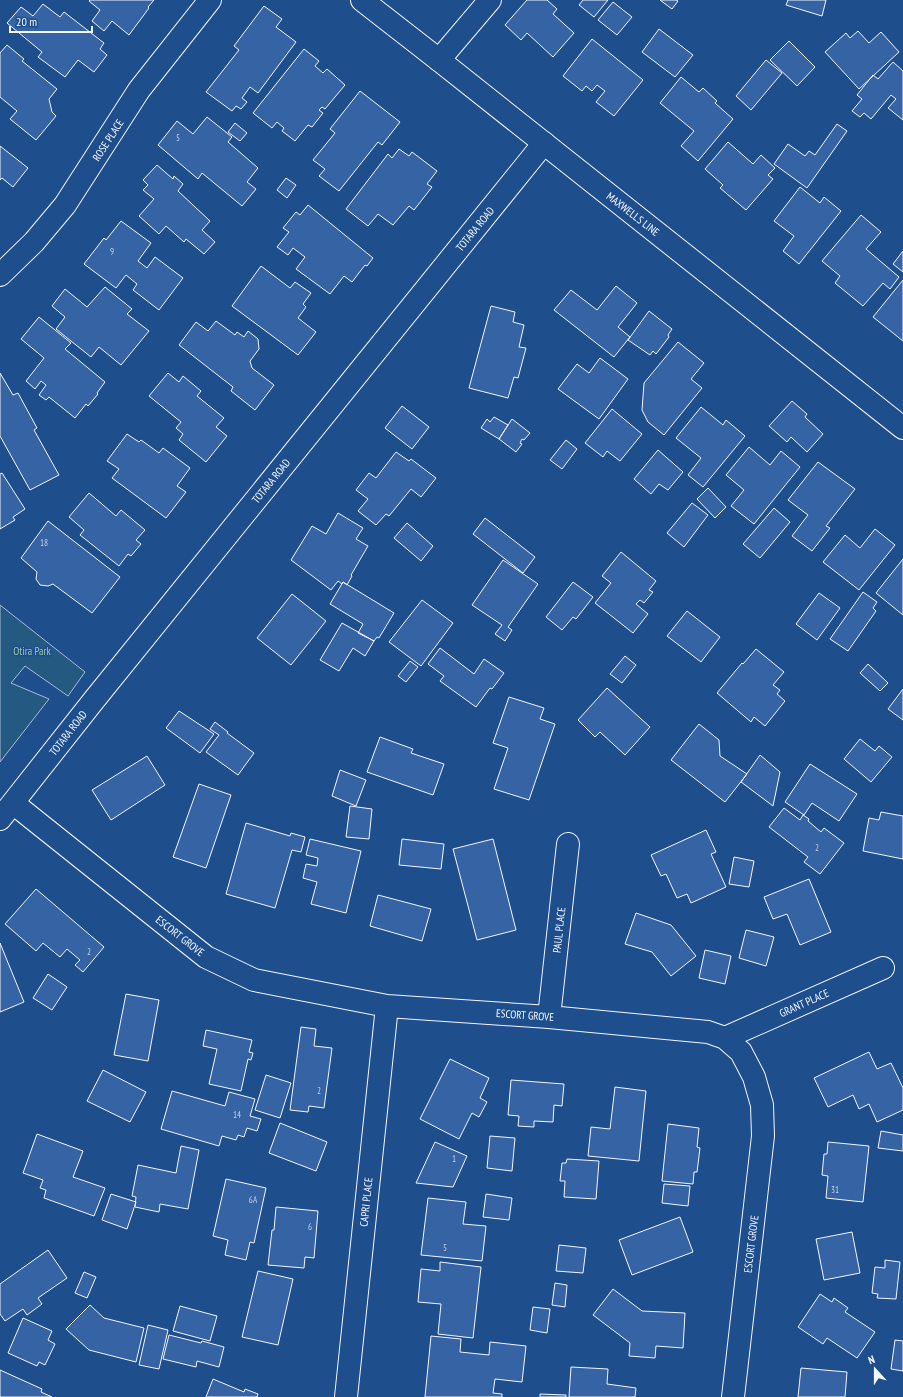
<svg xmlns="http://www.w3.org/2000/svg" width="903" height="1397" font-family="'PT Sans Narrow',sans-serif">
	<rect width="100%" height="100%" fill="#1f4e8c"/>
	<path fill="#245a82" stroke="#a8bbd7" d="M0,605L85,672L68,696L25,666L11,683L49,699L0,762Z"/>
	<path fill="#3563a3" stroke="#f2f6ff" d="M90,0H154L148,7L149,8L129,35L112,21L104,31L92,21L100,10L89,1Z
		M527,0H547L557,9L553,14L574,33L553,57L527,33L521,40L505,25Z
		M583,0H608L594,17L579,5Z
		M660,0H676L678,1L672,9Z
		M788,0H826L822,16L786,5Z
		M613,2L632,17L617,35L598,20Z
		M43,4L60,17L64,12L104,43L100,49L107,55L94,72L78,60L65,77L38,57L42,52L7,23L21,7L33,16Z
		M264,6L282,19L276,27L296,42L258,93L250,87L242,98L247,102L241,109L236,106L232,111L206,92L239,50L234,46Z
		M659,29L693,55L675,77L642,52Z
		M858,31L869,43L881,32L899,52L859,89L825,52L846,33L850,38Z
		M592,39L643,80L614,116L596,102L605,91L597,85L592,91L586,86L582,91L563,76Z
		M789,41L815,67L797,86L770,60Z
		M7,45L24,59L22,61L57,89L49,99L52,112L56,116L36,140L10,119L17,111L0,97V53Z
		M304,49L319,61L315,66L323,73L327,69L345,85L325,109L322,107L319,110L323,113L312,127L308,125L295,141L282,131L284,128L277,122L272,128L253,113Z
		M766,60L782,73L751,110L736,96Z
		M893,62L903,71V120L888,108L896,99L891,95L871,119L864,113L860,117L852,111L862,99L857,95L873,75L878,79Z
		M681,77L699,92L703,88L717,101L715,103L733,119L698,161L681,146L694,131L660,103Z
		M360,91L400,122L382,145L378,142L339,191L319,176L325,169L313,160L335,133L330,129Z
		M207,117L232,137L228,142L258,168L247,182L256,189L242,206L202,173L198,179L158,145L177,121L193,134Z
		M235,123L247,133L240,141L228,132Z
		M837,124L847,131L807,188L774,164L788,144L805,156L809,151L815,155Z
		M728,142L753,164L761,155L775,168L768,175L773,179L746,210L720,188L723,185L705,169Z
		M0,146L28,168L13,187L2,178L0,180Z
		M399,149L409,156L412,152L437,171L427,184L432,187L414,210L409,206L393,225L378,214L368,226L346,209L388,154L392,158Z
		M157,165L173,179L174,176L183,184L178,191L210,221L202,230L215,242L204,254L186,239L184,242L166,226L159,234L139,216L154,199L143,190L148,185L143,180Z
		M286,178L296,185L287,198L277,190Z
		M800,187L820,203L824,197L841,211L799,264L783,251L794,236L774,221Z
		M308,205L373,258L367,266L365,265L352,282L344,276L330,294L296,269L305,257L293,248L288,255L277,247L289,232L283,228L296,212L300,215Z
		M861,215L881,232L866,249L899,277L890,289L883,283L863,306L835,283L840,276L822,261Z
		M121,221L151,243L138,261L147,268L155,257L183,278L159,310L133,290L137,284L126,275L116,288L84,264L104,238L106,240Z
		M903,251V272L893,264Z
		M261,266L290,288L295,282L311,293L303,304L306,307L298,318L316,332L298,355L232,306Z
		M903,280V341L873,317Z
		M616,286L637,303L618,327L630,337L614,357L554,310L571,290L597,310Z
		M105,287L132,309L127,314L149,331L121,365L99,347L91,357L56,329L65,317L52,306L65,289L87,307Z
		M491,306L515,312L513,322L524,325L519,347L526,348L518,378L514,377L508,398L469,388Z
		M649,311L672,329L668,335L669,337L656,354L653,351L650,355L628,340Z
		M39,317L71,343L65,349L105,382L97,393L98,394L88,406L86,404L75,418L49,397L46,400L39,395L46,385L41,381L35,389L26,381L44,358L21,339Z
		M216,321L235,335L237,332L244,337L248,331L258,339L259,349L250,361L252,368L274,385L255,410L231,391L233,387L179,345L196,322L208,331Z
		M678,342L704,363L691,379L702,388L664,435L648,422L642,410L644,383Z
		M600,358L628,379L599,419L558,389L577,364L589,373Z
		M0,373L13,395L18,393L37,428L34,430L59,475L30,490L0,436Z
		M168,373L179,382L183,376L201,391L197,396L224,418L216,427L227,436L206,462L179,440L183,434L176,428L181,422L149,396Z
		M792,401L807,414L805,417L823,434L807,452L791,437L787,442L769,426Z
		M402,406L429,427L412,449L385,428Z
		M701,407L723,425L726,420L745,436L703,487L688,475L701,458L676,438Z
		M612,409L642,434L620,461L607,451L603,457L585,443Z
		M494,417L508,425L499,439L481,428L487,419L490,422Z
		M512,419L530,433L524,440L522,439L520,443L522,444L516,452L499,439Z
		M127,434L139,442L141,440L159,453L163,448L190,468L177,486L186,492L166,518L112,478L119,469L107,461Z
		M566,440L577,449L562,469L550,460Z
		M749,447L770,465L781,451L800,467L754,524L731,506L744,490L726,475Z
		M658,450L683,472L668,490L659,484L651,494L634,479Z
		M396,452L409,461L411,459L436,478L421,497L411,489L389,516L386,514L376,525L358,511L368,499L356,490L369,473L376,478Z
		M818,462L855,489L826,526L830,528L812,551L792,536L808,515L788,500Z
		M2,473L25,509L13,517L15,520L0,529V474Z
		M708,488L726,507L715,518L697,499Z
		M89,493L116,516L121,510L145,530L136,540L141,544L131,556L128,554L119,566L80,535L84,530L69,517Z
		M692,503L708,515L684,547L667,533Z
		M774,508L790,522L760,558L743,544Z
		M338,513L363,528L356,539L368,546L351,575L352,576L347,585L343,582L342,584L338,581L331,590L291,560L312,526L326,534Z
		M485,518L535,557L523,573L473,534Z
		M48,521L120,577L92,613L53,584L48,586L40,585L36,579L37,572L21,558Z
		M407,523L433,546L421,561L394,538Z
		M875,529L895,545L859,590L823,562L845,535L860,548Z
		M621,552L656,581L649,590L653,592L644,603L640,600L636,604L648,614L633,633L595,603L611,583L602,576Z
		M903,559V615L876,593Z
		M503,560L538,584L508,627L512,630L505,641L495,634L502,625L472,605Z
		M343,582L394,613L379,638L377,637L374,641L358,633L363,624L330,604Z
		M573,582L593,597L576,619L573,617L562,630L546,617Z
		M863,592L877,602L873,608L876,611L848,651L830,639Z
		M819,593L840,608L817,640L796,624Z
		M292,594L326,621L291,665L257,638Z
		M422,600L453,623L421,666L389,642Z
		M687,611L720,637L701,662L667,636Z
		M342,623L374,641L365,656L353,648L339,671L320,660Z
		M440,648L474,674L484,659L504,673L492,689L490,688L476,707L440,681L444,676L428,664Z
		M756,649L784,672L773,685L780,690L777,694L785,701L765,726L754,717L751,722L717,693L742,663L743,664Z
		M625,656L636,665L622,683L610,674Z
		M410,661L418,667L406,682L398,676Z
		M868,664L888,683L880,691L860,673Z
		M607,688L650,727L625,755L600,732L595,737L578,720Z
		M903,689V720L888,709Z
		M509,697L544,708L540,719L555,724L529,800L494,789L508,748L493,743Z
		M179,711L214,734L200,753L166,728Z
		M215,722L228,732L227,733L254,753L238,775L206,752L219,735L210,729Z
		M699,724L719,740L720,756L747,774L725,802L671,760Z
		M380,737L413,749L411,753L444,764L433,795L367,772Z
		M860,739L875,751L879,746L892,757L871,782L844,759Z
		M760,755L780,772L773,806L741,782Z
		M147,756L165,785L111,820L92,790Z
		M810,764L857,794L839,821L812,803L804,815L785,802Z
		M340,770L366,780L356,806L332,796Z
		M199,784L231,795L206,868L173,857Z
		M350,806L372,809L369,839L346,837Z
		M784,808L800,820L803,815L809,819L808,821L821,832L824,828L844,843L820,874L804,862L808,857L769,827Z
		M881,812L903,816V859L863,851L869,818L879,820Z
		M246,823L290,836L291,833L305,837L301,852L292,850L275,908L226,894Z
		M706,830L716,852L711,854L726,887L691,903L687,894L677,898L666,874L661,876L651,855Z
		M310,839L361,851L346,913L311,904L317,882L303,878L306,864L317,866L318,858L306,855Z
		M402,839L444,844L441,869L399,865Z
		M493,839L516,930L477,940L453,849Z
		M734,857L754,861L749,887L729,884Z
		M809,879L831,932L800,945L787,914L773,919L764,897Z
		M36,889L104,947L83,972L75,965L80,960L67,949L60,957L43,943L36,951L5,924Z
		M378,895L431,909L422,941L370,926Z
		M636,913L671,925L696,956L671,976L652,952L625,944Z
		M746,930L774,937L766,966L739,958Z
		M0,943L24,1002L0,1012Z
		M705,950L731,956L725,984L699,978Z
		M48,974L67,987L52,1010L33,998Z
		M126,994L159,1000L148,1061L114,1055Z
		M301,1027L316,1029L314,1046L332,1048L324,1108L309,1106L308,1112L290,1110Z
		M206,1030L252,1040L249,1052L253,1053L251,1060L248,1059L241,1091L209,1084L217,1049L203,1046Z
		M869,1052L877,1069L891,1063L903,1088V1110L877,1122L869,1104L859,1109L853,1095L828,1107L814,1078Z
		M450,1059L489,1078L480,1098L487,1102L479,1117L472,1113L459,1139L420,1119Z
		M103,1070L146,1092L130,1122L87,1101Z
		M266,1075L291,1083L280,1118L255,1110Z
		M511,1080L564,1084L562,1106L554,1105L553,1122L534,1121V1127L518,1126L519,1116L508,1115Z
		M615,1087L646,1091L639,1161L588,1156L591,1127L610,1129Z
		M172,1091L225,1106L229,1092L255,1099L250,1116L261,1119L257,1131L247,1128L244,1137L238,1135L236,1140L222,1136L219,1146L161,1129Z
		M280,1123L327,1142L316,1171L269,1153Z
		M668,1124L699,1128L697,1147L700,1148L697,1172H694L693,1184L662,1181Z
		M881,1131L903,1135V1151L878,1148Z
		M37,1134L83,1151L73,1177L105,1188L94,1216L44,1198L46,1190L40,1188L43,1180L23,1173Z
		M490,1136L515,1138L512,1171L487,1168Z
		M435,1142L467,1156L453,1187L416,1183Z
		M828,1142L869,1146L863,1202L826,1198L828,1176L822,1175L824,1154H827Z
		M181,1146L199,1150L188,1209L160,1204L159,1212L135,1207L136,1197L132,1196L138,1165L176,1173Z
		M567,1159L599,1161L596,1199L564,1197L565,1181H560L562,1163H566Z
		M226,1179L266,1188L254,1243L250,1242L246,1260L225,1255L228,1240L213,1236Z
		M664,1184L690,1186L688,1206L662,1203Z
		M111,1194L136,1202L127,1229L102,1220Z
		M486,1194L512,1198L509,1220L483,1217Z
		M428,1198L466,1202L463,1224L486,1226L482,1261L421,1255Z
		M276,1207L318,1211L314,1258L305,1257L304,1268L268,1265L272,1230H274Z
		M680,1217L693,1252L632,1275L619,1240Z
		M852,1232L860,1273L824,1280L816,1239Z
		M559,1245L586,1248L583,1273L556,1271Z
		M48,1250L67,1278L38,1298L42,1304L27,1315L23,1309L5,1321L0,1314V1284Z
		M885,1260L900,1262L896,1299L877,1298L878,1294L872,1293L875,1267L885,1268Z
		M440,1262L481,1267L473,1338L438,1334L441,1304L418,1302L421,1269L440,1271Z
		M258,1271L293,1279L278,1345L242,1337Z
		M84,1272L96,1277L87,1298L75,1293Z
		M555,1283L567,1285L565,1307L552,1305Z
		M613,1289L642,1311L685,1313L683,1348L656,1346L655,1358L629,1356L630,1343L593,1315Z
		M820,1294L832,1302L834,1298L848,1308L845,1312L875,1332L857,1358L827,1338L823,1344L798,1327Z
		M90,1305L104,1318L144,1328L136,1362L89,1350L66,1329Z
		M180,1306L217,1316L210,1341L173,1331Z
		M533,1307L550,1309L547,1333L530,1330Z
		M23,1318L52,1331L48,1340L55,1344L45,1365L39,1362L37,1366L8,1353Z
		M148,1325L168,1330L159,1369L139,1365Z
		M169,1335L201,1343L202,1341L224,1347L219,1367L197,1361L196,1367L163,1359Z
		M431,1336L461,1339L460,1352L489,1355L490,1342L526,1346L522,1382L495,1379L493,1393L502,1394V1397H425Z
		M895,1340L903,1341V1371L891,1369Z
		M571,1367L608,1369L607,1384L636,1388L635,1397H569Z
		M801,1368L847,1372L845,1397H798Z
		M0,1370L42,1389L41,1392L52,1397H0Z
		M213,1379L244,1392L245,1389L258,1394L257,1397H258H206Z
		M540,1394L566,1395V1397H540Z"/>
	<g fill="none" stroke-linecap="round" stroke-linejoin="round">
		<defs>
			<path id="minor" d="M439,60L490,0
				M0,275L34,242L65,205L139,90L210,0
				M13,803L206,957L254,980L387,1006L549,1017L708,1032L725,1038L741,1052L754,1077L762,1105L763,1136L733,1397
				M0,819L94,700L544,143
				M549,1017L568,844
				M725,1038L883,968
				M346,1397L387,1006"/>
			<path id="tertiary" d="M362,0L439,60L903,428"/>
		</defs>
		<use href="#minor" stroke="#f2f6ff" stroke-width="24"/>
		<use href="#tertiary" stroke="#f2f6ff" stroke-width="24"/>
		<use href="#minor" stroke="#1f4e8c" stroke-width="22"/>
		<use href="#tertiary" stroke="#1f4e8c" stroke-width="22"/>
	</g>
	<g text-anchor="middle" stroke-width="3" stroke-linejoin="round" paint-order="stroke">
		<g font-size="9" fill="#c3d1e8">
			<text x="178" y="141">5</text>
			<text x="112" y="255">9</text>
			<text x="44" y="546">18</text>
			<text x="817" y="851">2</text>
			<text x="89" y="955">2</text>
			<text x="319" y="1094">2</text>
			<text x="237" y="1118">14</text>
			<text x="454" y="1162">1</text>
			<text x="835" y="1193">31</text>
			<text x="253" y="1203">6A</text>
			<text x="310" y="1230">6</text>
			<text x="445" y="1251">5</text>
		</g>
		<g font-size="11" fill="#f2f6ff" stroke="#1f4e8c">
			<text transform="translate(108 140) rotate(-57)" y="4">ROSE PLACE</text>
			<text transform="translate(633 214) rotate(38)" y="4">MAXWELLS LINE</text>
			<text transform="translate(475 229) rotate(-51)" y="4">TOTARA ROAD</text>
			<text transform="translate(271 481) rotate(-51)" y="4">TOTARA ROAD</text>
			<text transform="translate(68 733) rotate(-52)" y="4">TOTARA ROAD</text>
			<text transform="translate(559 930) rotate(-84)" y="4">PAUL PLACE</text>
			<text transform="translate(180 936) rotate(38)" y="4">ESCORT GROVE</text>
			<text transform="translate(804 1003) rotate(-24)" y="4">GRANT PLACE</text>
			<text transform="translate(525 1015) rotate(4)" y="4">ESCORT GROVE</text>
			<text transform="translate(366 1202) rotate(-84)" y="4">CAPRI PLACE</text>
			<text transform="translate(751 1244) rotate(-83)" y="4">ESCORT GROVE</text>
		</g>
		<g font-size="11" fill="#97c8a6" stroke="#1f4e8c">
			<text x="32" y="655">Otira Park</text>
		</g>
	</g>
	<g transform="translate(875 1369) rotate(339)" stroke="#1f4e8c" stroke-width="3" paint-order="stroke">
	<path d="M0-3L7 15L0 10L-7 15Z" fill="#f2f6ff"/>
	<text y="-6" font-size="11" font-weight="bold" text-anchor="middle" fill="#f2f6ff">N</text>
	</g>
	<path d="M10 26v6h82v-6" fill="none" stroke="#f2f6ff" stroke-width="2"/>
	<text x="16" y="26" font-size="12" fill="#f2f6ff" stroke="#1f4e8c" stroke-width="3" paint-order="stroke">20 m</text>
</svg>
